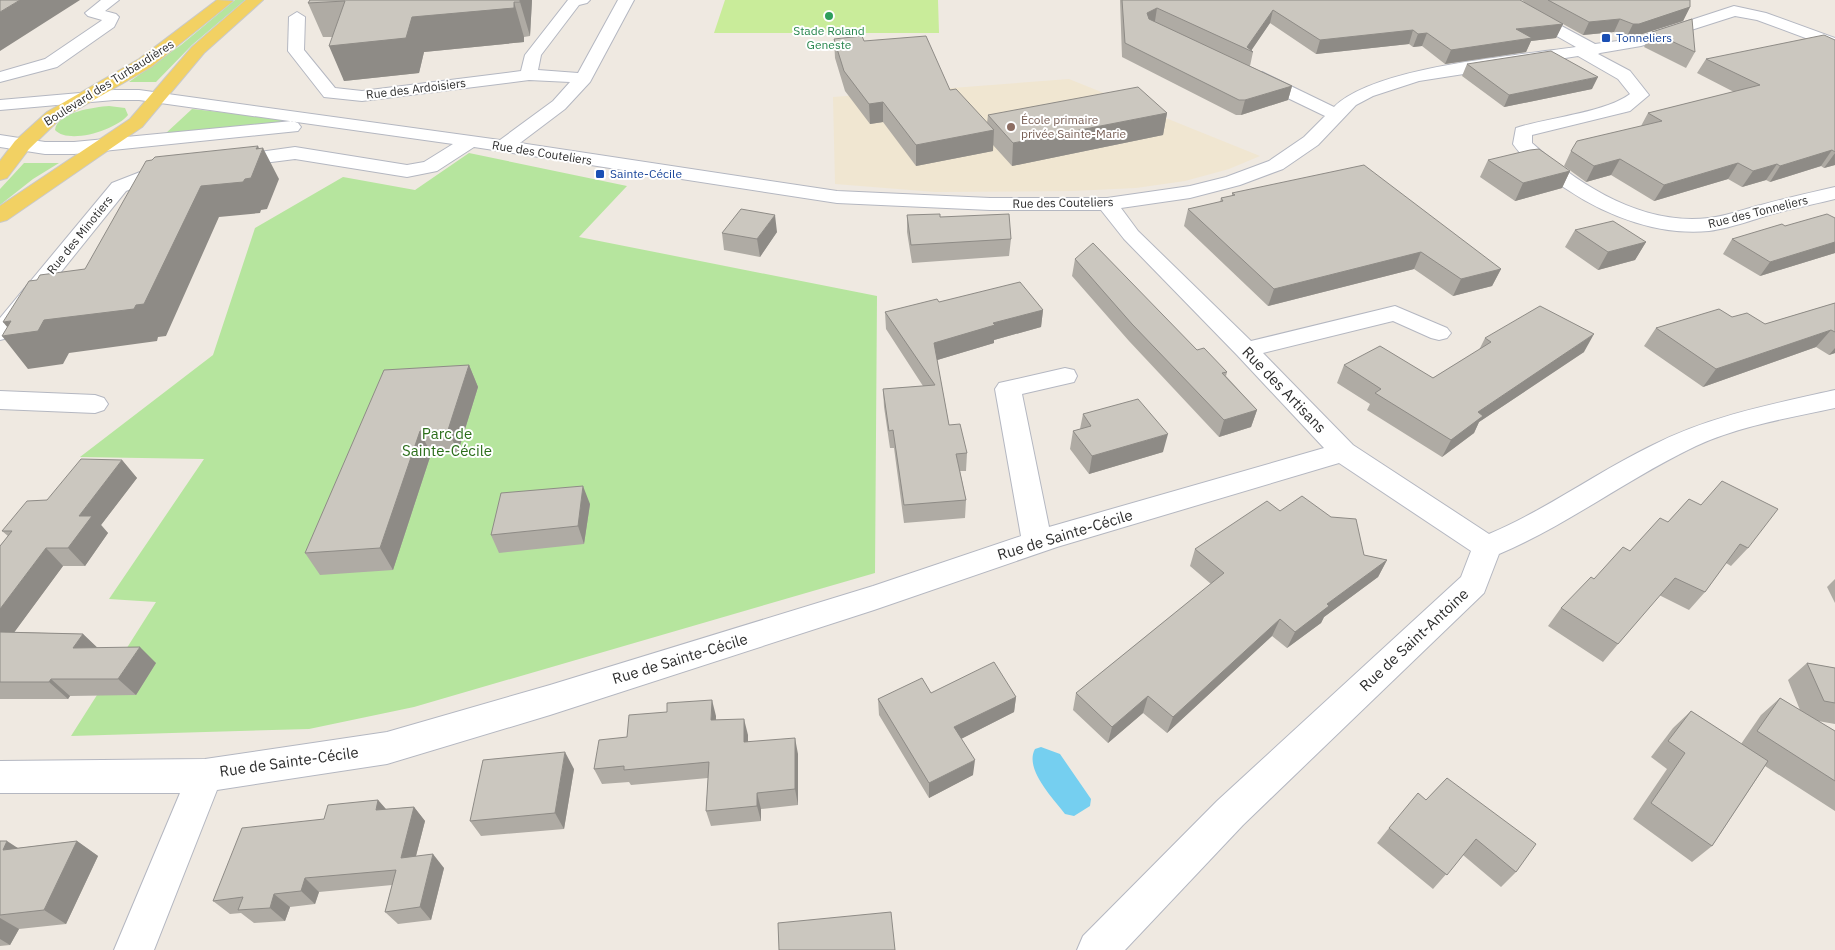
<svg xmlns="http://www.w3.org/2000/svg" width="1835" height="950" font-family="'IBM Plex Sans',sans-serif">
	<rect width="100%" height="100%" fill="#efe9e1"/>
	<path fill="#f0e6d1" d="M1069,79L1260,156L1229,169L1185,181L1136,188L1073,191L935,192L835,184L833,97Z"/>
	<path fill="#b6e59e" d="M235,0H245L192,45L156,82H129L181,45Z
		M109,106L125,108L128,115C116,130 69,145 55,130C57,112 95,107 109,106Z
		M192,109L284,119L280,122L165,134Z
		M469,153L627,186L579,237L877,296L875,573L414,707L309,729L71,736L156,602L109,599L204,459L80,457L213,355L255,228L343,177L415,190Z
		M24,163H59L33,179L0,205V189Z"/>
	<path fill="#c9ec9a" d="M725,0H938L939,33H714Z"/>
	<path fill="#75cff0" d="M1041,747L1060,754L1091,799L1090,806L1074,816L1065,814C1053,798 1024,769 1035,749Z"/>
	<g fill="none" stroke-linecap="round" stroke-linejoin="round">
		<defs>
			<path id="minor" d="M101,0H119L105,11L116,14L119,17L114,27L57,67L0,82V72L45,59L101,21L102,20L88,16L85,13Z
				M568,0H590L587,3L579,5L541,55L538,70L578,73L618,0H634L590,82L565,109L520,143L837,191L990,198H1107L1190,186L1226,177L1269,161L1304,137L1325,116L1250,80L1247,76L1250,72H1262L1334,107C1375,66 1516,56 1576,47L1518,14L1502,0H1519L1528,8L1595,44L1633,39L1734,6L1766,13L1835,38V49L1757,20L1735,16L1641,46L1600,53L1598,54L1630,71L1649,95L1630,111L1532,135V143C1579,185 1642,226 1709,218C1727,216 1744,209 1761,205C1785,198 1810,193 1835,187V199C1815,204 1795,208 1776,213C1754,219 1732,228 1709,231C1661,236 1608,217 1568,190C1549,178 1526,163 1513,144L1516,128C1550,117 1604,113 1630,94L1618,79L1578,56L1419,81L1373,96L1356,105L1318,145L1283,169L1240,185L1190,198L1121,208L1138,231L1251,341L1395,306L1447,328L1451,333L1447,338L1439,340L1431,338L1393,321L1263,353L1353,445L1489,534C1546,510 1597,472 1653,445C1710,416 1773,404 1835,390V408C1788,418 1740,426 1696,446C1628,478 1568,525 1499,554L1484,593L1243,825L1125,950H1077L1083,936L1217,801L1461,577L1471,551L1339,463L1057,547L874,610L550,715L387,764L217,790L154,950H114L180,793H0V761L205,759L387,732L550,685L873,586L1021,536L995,389L999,383L1008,381L1065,368L1074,370L1077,376L1074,382L1022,394L1049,527L1324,448L1237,355L1124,239L1101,210H990L837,203L474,147L437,171L407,177L295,159L232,167L225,165L222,161L225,157L295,147L407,165L424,162L453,144L139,100H114L0,110V100L114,90H139L500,140L553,101L570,82L529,80L362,101L324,97L288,51L289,17L297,12L305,17L304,50L335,88L362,91L521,71L525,55Z
				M292,121L298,123L301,127L298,131L74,154H45L0,147V135L45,142H74Z
				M169,164L176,166L179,170L176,174L164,176L126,191L8,338L0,340V318L112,183L153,167Z
				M0,391L95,395L104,398L108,404L104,410L95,413L0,409Z"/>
			<path id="major" d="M217,0L233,1L151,67L59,120L29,149L7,178L0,180V161L15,141L47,112L139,59Z
				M246,0H263L204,53L142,127L7,220L0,222V206L130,119L192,47Z"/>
		</defs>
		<use href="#minor" stroke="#b4b7c1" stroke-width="2"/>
		<use href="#major" stroke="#c9c9c9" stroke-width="2"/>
		<use href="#minor" fill="#fff" fill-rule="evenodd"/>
		<use href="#major" fill="#f2d163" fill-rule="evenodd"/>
	</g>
	<path fill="#afaba4" d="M310,0H532L530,36L524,37V42L424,52L419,73L344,81L332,37H323L308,3Z
		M1120,0H1520L1527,5L1522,0H1690V7L1683,21L1633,37L1626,38L1614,32L1583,35L1563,24L1556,38L1531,41L1526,52L1445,64L1422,46L1413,47L1409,44L1316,54L1270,23L1251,50L1253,52L1250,66L1155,21L1292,86L1288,100L1241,115H1236L1122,57Z
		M1652,32L1695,52L1686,68L1644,47Z
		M834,39L864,41L950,90L987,123L988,115L1167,113L1163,135L1012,166L993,145V151L916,166L883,122L870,124L845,91L835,58Z
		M1835,40V165L1824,168L1821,166L1770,182L1766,180L1742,187L1728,179L1654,201L1611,175L1586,182L1564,166L1571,151L1641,126L1648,113L1734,92L1697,73L1706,59Z
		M1467,64L1592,89L1504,107L1462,76Z
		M1488,160L1570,171L1562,188L1515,201L1480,177Z
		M1232,193L1501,269L1492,286L1453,296L1414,269L1268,306L1184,226L1188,209L1220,202L1221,198L1232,196Z
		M907,215L940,217L1011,239L1009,256L912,263L907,232Z
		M1835,218V253L1760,276L1723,254L1732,239L1785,226Z
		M1575,230L1646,242L1635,260L1598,270L1565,247Z
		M777,232L760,257L724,250L722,233Z
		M1075,259L1227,372L1226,376L1257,410L1251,427L1219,437L1129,341L1072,276Z
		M939,302L1043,310L1041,327L994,340V343L937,360L949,425L967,453L966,471H960L966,500L965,518L904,523L894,448H890L884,407L883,389L923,386L886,329L885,312Z
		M1835,303V353L1829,355L1816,347L1703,387L1644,346L1656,328L1732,317L1765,324Z
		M1485,338L1584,352L1479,422L1474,433L1442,457L1367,410L1370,404L1337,383L1344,365L1433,378L1479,350Z
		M469,365L478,387L458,452L431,454L393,570L320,575L305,553Z
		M1083,414L1163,452L1089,474L1070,449L1073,431L1080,429Z
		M122,460L137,478L101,525L108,533L85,566H63L14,632L83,634L97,648L156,663L136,695L70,696L68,699H0V546L8,536L2,531L47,500Z
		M1689,499L1748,548L1731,566L1726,563L1705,592L1689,610L1659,595L1603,662L1548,626L1561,608L1594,579L1668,522Z
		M590,504L584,544L499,553L491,535Z
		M1280,511L1364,555L1387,560L1378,577L1324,617L1321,623L1287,648L1272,636L1167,733L1143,713L1108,743L1073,710L1076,693L1211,584L1190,566L1195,549Z
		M1835,579V603L1827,587Z
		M1807,663L1835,668V724L1818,721L1835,731V811L1765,766L1712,846L1692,862L1633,819L1667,769L1651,757L1673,728L1691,711L1741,744L1761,715L1780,698L1800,710L1788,680Z
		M931,693L1016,697L1014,712L961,739L973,775L929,798L879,715L878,699Z
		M716,716V720L748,735V742L798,754V805L761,809V821L711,826L706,811L708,778L631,785L629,782L602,784L594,769L627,737Z
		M574,769L564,829L481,836L470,821Z
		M1447,778L1516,872L1501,887L1463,855L1433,889L1377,843L1389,828L1426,800Z
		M378,800L386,809L414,807L425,821L416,856L444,868L431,920L398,924L385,912L392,885L319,892L315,904L290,907L285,921L254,923L241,913L230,914L213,901L324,819Z
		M0,841L18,848L77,841L98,856L66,924L19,929L10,945L0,946Z"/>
	<path fill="#8e8b86" d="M20,0H80L0,51V12Z
		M520,0H532L530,36L520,2Z
		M514,2L524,37V42L424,52L419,73L344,81L329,46L412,17Z
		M1690,7L1683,21L1633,37L1626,38L1633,24Z
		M1157,8L1155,21L1145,26L1147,13Z
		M1273,10L1270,23L1251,51L1247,47Z
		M1620,19L1614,32L1583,35L1589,22Z
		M1563,24L1556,38L1531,41L1526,52L1445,64L1451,50L1516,29Z
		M1413,30L1409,44L1316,54L1320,40Z
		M1427,33L1422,46L1413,47L1418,34Z
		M1598,77L1592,89L1504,107L1509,95Z
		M1292,86L1288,100L1241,115L1245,100Z
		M883,102V122L870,124L869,104Z
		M1167,113L1163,135L1012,166L1013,143Z
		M994,130L993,151L916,166V145Z
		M258,146L261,153L263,148L279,179L267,209L261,210L260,213L219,217L166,336L158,337L157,341L69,353L63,364L28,369L2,336L13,334L3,322L11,321L44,320L201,186L256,149Z
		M1832,150L1821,166L1770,182L1780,166Z
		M1835,153V165L1824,168Z
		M1620,159L1611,175L1586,182L1594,166Z
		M1738,163L1728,179L1654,201L1664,185Z
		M1777,164L1766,180L1742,187L1753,171Z
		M1570,171L1562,188L1515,201L1523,183Z
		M775,215L777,232L760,257L757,239Z
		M1646,242L1635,260L1598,270L1608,252Z
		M1835,242V253L1760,276L1770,262Z
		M1421,252L1414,269L1268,306L1274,289Z
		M1501,269L1492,286L1453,296L1461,279Z
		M1043,310L1041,327L994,340V343L934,361V343L993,323Z
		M1831,330L1816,347L1703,387L1716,369Z
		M1594,334L1584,352L1479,422L1474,433L1442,457L1451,440L1478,412Z
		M1835,348V353L1829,355Z
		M469,365L478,387L458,452L448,430Z
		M1257,410L1251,427L1219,437L1224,420Z
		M420,431L431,454L393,570L380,548Z
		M1168,434L1163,452L1089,474L1092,456Z
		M122,460L137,478L101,525L108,533L85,566L68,548L79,516Z
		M583,486L590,504L584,544L578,526Z
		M46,548L63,566L2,649L0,647V609Z
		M1387,560L1378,577L1324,617L1321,623L1287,648L1295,632L1327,604Z
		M1280,619L1272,636L1167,733L1173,717Z
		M83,634L101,651L73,648Z
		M140,647L156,663L136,695L118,679Z
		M51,679L70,696L68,699L49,682Z
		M1148,696L1143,713L1108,743L1112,727Z
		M1016,697L1014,712L953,743L954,727Z
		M712,700L716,716L715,736L711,720Z
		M744,719L748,735V758L744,742Z
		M795,738L798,754V805L795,789Z
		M565,752L574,769L564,829L555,813Z
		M975,760L973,775L929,798V783Z
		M757,793L761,809V821L757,806Z
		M378,800L390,814L376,810Z
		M414,807L425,821L412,871L401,858Z
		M7,841L30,856L3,850Z
		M77,841L98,856L66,924L44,910Z
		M433,854L444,868L431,920L420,907Z
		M305,878L319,892L315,904L301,891Z
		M274,894L290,907L285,921L270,908Z
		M0,918L19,929L10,945L0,939Z"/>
	<path fill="#cbc7bf" stroke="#8e8b86" d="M0,0H20L0,12Z
		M310,0H520V2H514V8L412,17L406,38L329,46L345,1L308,3Z
		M1122,0H1520L1563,24L1516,29L1532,38L1451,50L1427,33L1418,34L1413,30L1320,40L1273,10L1247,47L1253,52L1157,8L1147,13L1149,19L1292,86L1245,100H1239L1125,43Z
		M1548,0H1690V7L1639,24H1633L1620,19L1589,22Z
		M1692,19L1695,52L1652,32Z
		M1824,35L1835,40V152L1832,150L1780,166L1777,164L1753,171L1738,163L1664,185L1620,159L1594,166L1571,151L1577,141L1662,121L1648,113L1760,85L1706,59Z
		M862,36L864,41L926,36L950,90L956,89L994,130L916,145L883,102L869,104L844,71L834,39Z
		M1551,51L1598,77L1509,95L1467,64Z
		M1138,87L1167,113L1013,143L988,115Z
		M258,146L256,149L263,148L251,178L245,179L243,182L201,186L144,304L136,305L134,309L44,320L38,331L2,336L11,321L3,322L29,281L37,280L40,275L85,269L146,161L152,160L155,157Z
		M1539,149L1570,171L1523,183L1488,160L1530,150Z
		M1364,165L1501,269L1461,279L1421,252L1274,289L1188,209L1223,201L1221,198L1235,195L1232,193Z
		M741,209L775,215L757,239L722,233Z
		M940,214V217L1009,214L1011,239L911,245L907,215Z
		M1827,214L1835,218V242L1770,262L1732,239L1782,224L1785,226Z
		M1613,221L1646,242L1608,252L1575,230Z
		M1093,243L1197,350L1204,348L1227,372L1222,373L1257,410L1224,420L1132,324L1075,259Z
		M1020,282L1043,310L993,323L995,325L934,343L949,425L960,424L967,453L956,454L966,500L904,505L893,430L889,431L883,389L935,385L885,312L937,299L939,302Z
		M1835,303V332L1831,330L1716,369L1656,328L1719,309L1732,317L1747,313L1765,324Z
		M1540,306L1594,334L1478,412L1483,416L1451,440L1375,393L1381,389L1344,365L1380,346L1433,378L1491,342L1485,338Z
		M469,365L448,430L420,431L380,548L305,553L384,370Z
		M1138,399L1168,434L1092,456L1073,431L1091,426L1083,414Z
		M81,459L122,460L79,516H92L68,548H46L0,609V546L12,531H2L27,501L47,500Z
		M1722,481L1778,509L1748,548L1740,544L1705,592L1675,578L1618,644L1561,608L1591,577L1594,579L1623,547L1630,551L1660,518L1668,522L1689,499L1701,505Z
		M583,486L578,526L491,535L501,493Z
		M1302,496L1331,517L1356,519L1364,555L1387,560L1327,604L1329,606L1295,632L1280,619L1173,717L1148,696L1112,727L1076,693L1224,573L1195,549L1267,501L1280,511Z
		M0,632L83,634L73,648L140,647L118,679H51L49,682H0Z
		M994,662L1016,697L954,727L975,760L929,783L878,699L922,678L931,693Z
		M1807,663L1835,668V703L1824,701Z
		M1780,698L1835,731V781L1757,731Z
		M712,700L711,720L744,719V742L795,738V789L757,793V806L706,811L709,762L624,770V766L594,769L599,740L627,737L629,715L667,712V703Z
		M1691,711L1768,761L1712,846L1651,803L1685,753L1668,741Z
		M565,752L555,813L470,821L483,760Z
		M1447,778L1536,844L1516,872L1476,839L1447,875L1389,828L1418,793L1426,800Z
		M378,800L376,810L414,807L401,858L433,854L420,907L385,912L396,870L305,878L301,891L274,894L270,908L238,910L243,897L213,901L242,828L324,819L328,805Z
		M0,841H7L3,850L77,841L44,910L0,915Z
		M891,912L895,950H779L778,923Z"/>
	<circle fill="#2e9e5b" stroke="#fff" stroke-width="2" cx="829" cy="16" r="5"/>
	<g fill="#1a4fb4" stroke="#fff" stroke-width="2">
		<rect x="1601" y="33" width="10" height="10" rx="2.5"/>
		<rect x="595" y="169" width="10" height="10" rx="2.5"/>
	</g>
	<circle fill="#8d6e63" stroke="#fff" stroke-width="2" cx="1011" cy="127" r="5"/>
	<g text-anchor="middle" stroke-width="4" stroke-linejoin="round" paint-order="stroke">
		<g font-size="12" fill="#27864d" stroke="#fff">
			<text x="829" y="35">Stade Roland<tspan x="829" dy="14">Geneste</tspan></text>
		</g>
		<g font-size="12" fill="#164399" stroke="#fff" text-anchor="start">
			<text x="1616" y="42">Tonneliers</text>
			<text x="610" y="178">Sainte-Cécile</text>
		</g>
		<g font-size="12" fill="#2e2e2e" stroke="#fff">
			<text transform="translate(109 83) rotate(-32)" y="4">Boulevard des Turbaudières</text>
			<text transform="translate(416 89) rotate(-7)" y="4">Rue des Ardoisiers</text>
			<text transform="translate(542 153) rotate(9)" y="4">Rue des Couteliers</text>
			<text transform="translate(1063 203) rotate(-1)" y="4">Rue des Couteliers</text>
			<text transform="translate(1758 212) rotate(-14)" y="4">Rue des Tonneliers</text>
			<text transform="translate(80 235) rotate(-51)" y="4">Rue des Minotiers</text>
		</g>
		<g font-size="12" fill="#785e54" stroke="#fff" text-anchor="start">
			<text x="1021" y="124">École primaire<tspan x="1021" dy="14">privée Sainte-Marie</tspan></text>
		</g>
		<g font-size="15" fill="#2e2e2e" stroke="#fff">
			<text transform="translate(1284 390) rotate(46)" y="5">Rue des Artisans</text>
			<text transform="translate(1065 535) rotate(-17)" y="5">Rue de Sainte-Cécile</text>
			<text transform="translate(1414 640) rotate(-43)" y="5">Rue de Saint-Antoine</text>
			<text transform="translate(680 659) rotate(-17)" y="5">Rue de Sainte-Cécile</text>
			<text transform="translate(289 762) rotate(-8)" y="5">Rue de Sainte-Cécile</text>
		</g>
		<g font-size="15" fill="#2c6e1b" stroke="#fff">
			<text x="447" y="439">Parc de<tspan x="447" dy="17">Sainte-Cécile</tspan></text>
		</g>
	</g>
</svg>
